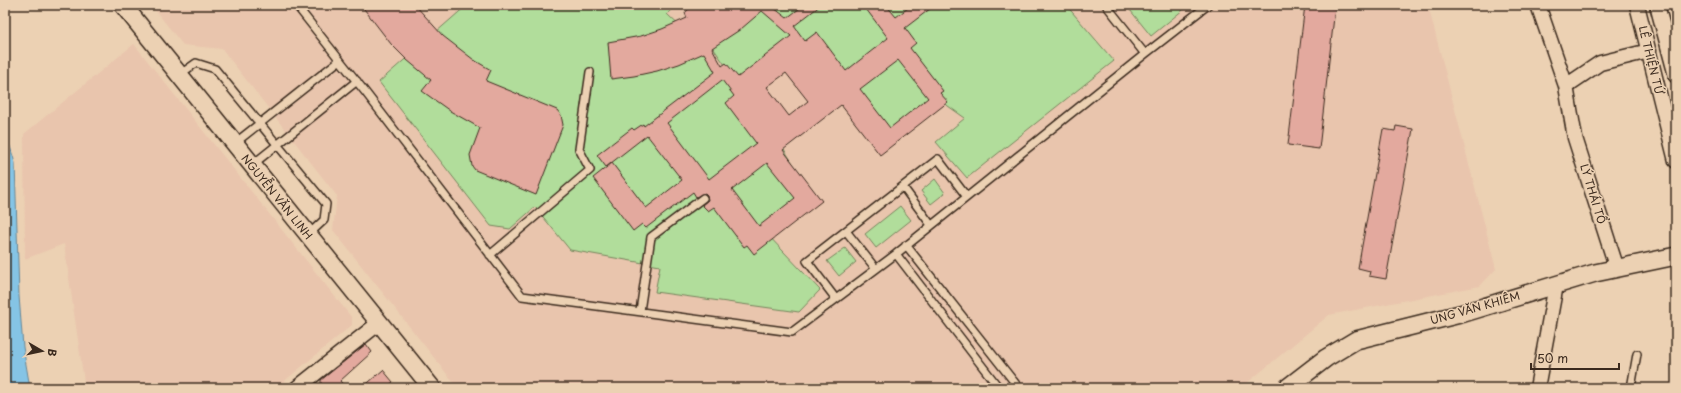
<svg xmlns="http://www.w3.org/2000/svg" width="1681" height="393" font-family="'Playpen Sans',sans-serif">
	<rect width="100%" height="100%" fill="#ecd1b3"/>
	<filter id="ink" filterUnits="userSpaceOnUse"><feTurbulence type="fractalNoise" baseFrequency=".025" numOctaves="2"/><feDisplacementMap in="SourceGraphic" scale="8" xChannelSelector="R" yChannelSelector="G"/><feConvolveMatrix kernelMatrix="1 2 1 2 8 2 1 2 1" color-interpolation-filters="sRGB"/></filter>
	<g filter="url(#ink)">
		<path fill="#e9c5ad" d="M151,5H1428L1496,269L1480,286L1329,315L1241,388H458L333,230L337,196L222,49L183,45Z
			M134,44L352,318V325L276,388H85L64,244L25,259L24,134Z"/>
		<path fill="#b1dd9b" stroke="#76845c" d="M467,5H677L667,14L734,78L707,39L744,5H1066L1114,61L967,178L936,142L965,118L941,101L890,144L795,57L747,90L812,194L765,232L820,290L799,312L655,292L660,266L570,250L535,207L510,229L491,226L379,82Z
			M1126,5H1189L1151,36Z
			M935,179L945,193L931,204L921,191Z
			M900,206L911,220L876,248L865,234Z
			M845,248L856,262L839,276L827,261Z"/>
		<path fill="#85c4e5" stroke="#678695" d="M5,130L15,163L19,296L23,347L30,388H5Z"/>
		<path fill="#e3a99e" stroke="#3b2a1e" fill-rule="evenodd" d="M361,5H415L443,36L474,60L491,70L486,81L557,110L561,115L563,125L536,195L475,170L472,166L470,155L480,128L450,111L422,91L431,80L407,60L391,44Z
			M692,5H770L787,18L804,5H821L794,26L805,41L817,32L846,71L888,38L863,5H886L896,17L912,5H935L905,28L916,43L910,48L943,91L940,93L948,102L880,155L841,105L783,150L822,201L754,254L747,245L744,247L714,207L708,211L702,205L708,200L707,195L705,193L696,197L693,192L646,228L642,224L633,231L593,178L612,163L646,208L682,180L647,135L606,167L597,155L632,128L634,130L643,124L644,126L715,72L704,53L679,64L657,71L634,76L611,79L608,42L641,36L662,29L687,18L685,13ZM762,11L791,36L738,77L726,63L722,66L712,48L741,29ZM898,60L928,98L890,128L860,89ZM786,73L808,101L789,116L767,87ZM722,80L734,96L726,103L756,143L709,179L667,123ZM767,163L795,198L759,226L732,190Z
			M1305,5L1335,8L1319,149L1288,145Z
			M1396,126L1413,129L1386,279L1369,276L1370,271L1358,268L1383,129L1395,131Z
			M366,344L372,352L340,381L346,388H324L321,384V380Z
			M383,370L393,382L386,388H362Z"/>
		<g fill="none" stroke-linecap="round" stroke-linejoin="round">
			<defs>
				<path id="service" d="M296,5L366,93L522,296L792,332L896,254L1145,54L1208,5
					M1106,5L1145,54
					M179,75L196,63L215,69L326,204L324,220L308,235
					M235,143L340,60
					M252,165L357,81
					M903,187L931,225
					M846,231L876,269
					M906,245L1019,388
					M896,254L999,388
					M490,255L590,170L579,149L590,72
					M836,299L807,261L938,159L967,197
					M640,311L651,237L703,198
					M1631,388L1637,354"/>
				<path id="minor" d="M1538,5L1566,86L1575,138L1617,269
					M1637,5L1676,161
					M1657,5L1676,76
					M1566,86L1600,63L1649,51
					M297,388L379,323
					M1537,388L1556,285"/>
				<path id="tertiary" d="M123,5L432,388
					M1287,388L1326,358L1356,340L1464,313L1595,273L1676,256"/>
			</defs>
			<use href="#service" stroke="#3b2a1e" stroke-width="10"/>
			<use href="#minor" stroke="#3b2a1e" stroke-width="17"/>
			<use href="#tertiary" stroke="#3b2a1e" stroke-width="20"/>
			<use href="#service" stroke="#ecd1b3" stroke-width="7"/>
			<use href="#minor" stroke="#ecd1b3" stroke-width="14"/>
			<use href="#tertiary" stroke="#ecd1b3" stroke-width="17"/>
		</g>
	</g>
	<g text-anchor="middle" stroke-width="3" stroke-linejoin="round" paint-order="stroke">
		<g font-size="11" fill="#3b2a1e" stroke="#ecd1b3">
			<text transform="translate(1651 60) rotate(76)" y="4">LÊ THIỆN TỨ</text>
			<text transform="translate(1593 194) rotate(73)" y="4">LÝ THÁI TỔ</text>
			<text transform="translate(277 197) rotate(51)" y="4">NGUYỄN VĂN LINH</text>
			<text transform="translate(1475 308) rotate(-16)" y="4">UNG VĂN KHIÊM</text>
		</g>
	</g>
	<rect width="1681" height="393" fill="none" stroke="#ecd1b3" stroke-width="20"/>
	<rect x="10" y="10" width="1661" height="373" fill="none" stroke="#3b2a1e" stroke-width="1.5" filter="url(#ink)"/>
	<g transform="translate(42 351) rotate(99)" stroke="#ecd1b3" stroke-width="3" paint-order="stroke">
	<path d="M0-3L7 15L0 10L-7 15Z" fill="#3b2a1e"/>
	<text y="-6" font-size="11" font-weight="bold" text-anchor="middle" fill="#3b2a1e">B</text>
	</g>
	<path d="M1531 363v6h88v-6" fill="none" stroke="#3b2a1e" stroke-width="2"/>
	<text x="1537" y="363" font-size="12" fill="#3b2a1e" stroke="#ecd1b3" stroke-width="3" paint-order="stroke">50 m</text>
</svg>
